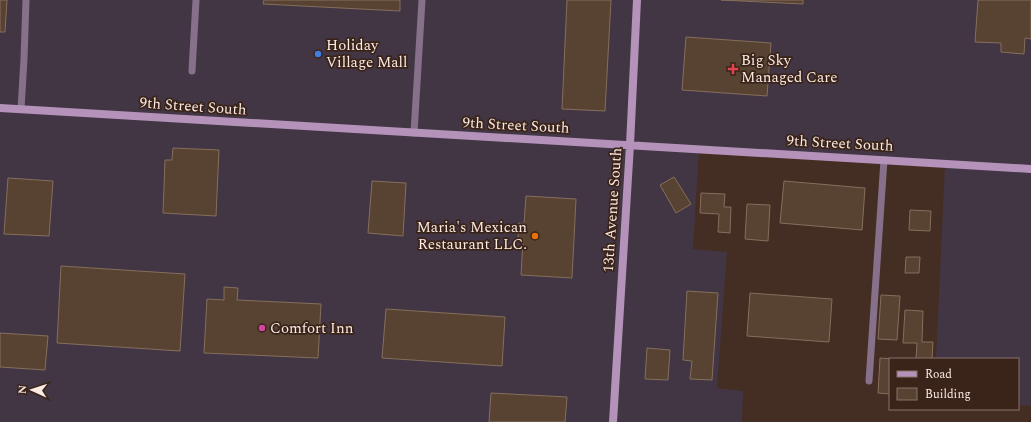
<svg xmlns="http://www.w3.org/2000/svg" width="1031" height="422" font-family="Spectral,serif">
	<rect width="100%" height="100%" fill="#442d22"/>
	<path fill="#423644" d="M0,0H1031V406L1018,405V359H936L945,164L699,149L693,249L727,252L717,388L743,391L742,422H0Z"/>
	<path fill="#584332" stroke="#856e5c" d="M0,0H7L5,32H0Z
		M264,0H400V11L263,4Z
		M567,0H611L605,111L562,109Z
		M721,0H803V4Z
		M978,0H1031V39L1025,38L1024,54L1001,52V43L975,42Z
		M686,37L771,43L767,96L682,90Z
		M173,148L219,150L216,216L163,213L165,160H172Z
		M674,177L691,204L676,213L660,185Z
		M8,178L53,181L49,236L4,234Z
		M372,181L406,183L403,236L368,233Z
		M784,181L865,188L862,230L780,223Z
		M701,193L725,194L724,207H731L730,233L718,232L719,214L700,213Z
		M526,196L576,199L572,278L521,275L523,239H518L519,223L524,224Z
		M747,204L770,205L768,241L745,239Z
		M910,210L931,211L930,231L909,230Z
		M906,257H920L919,273H905Z
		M61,266L185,274L180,351L57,343Z
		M224,287L238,288L237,300L321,304L318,358L204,353L207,299L224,300Z
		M687,291L718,293L712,380L690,379L692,361L683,360Z
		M750,293L832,299L829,342L747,336Z
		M881,295L900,296L897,340L878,339Z
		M386,309L505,317L502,366L382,358Z
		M905,310L923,311L922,342H933L932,359H916L917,343H903Z
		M0,333L48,336L45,370L0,367Z
		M647,348L670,350L668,380L645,379Z
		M880,358L896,359H890V394L878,393Z
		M491,393L567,397L565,422H489Z"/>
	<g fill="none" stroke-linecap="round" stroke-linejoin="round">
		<path stroke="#86708a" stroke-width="7" d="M192,71L196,0
			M21,109L24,59L26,0
			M414,133L422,0
			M869,381L884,160"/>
		<path stroke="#b492ba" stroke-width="8" d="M0,108L1031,169
			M613,422L630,145L637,0"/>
	</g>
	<circle fill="#3f7fe0" stroke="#3a2319" stroke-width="1.5" cx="318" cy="54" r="4"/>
	<path fill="#e0444e" stroke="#3a2319" stroke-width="1.5" d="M731 63h4v4h4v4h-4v4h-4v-4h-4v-4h4z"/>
	<circle fill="#e8710a" stroke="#3a2319" stroke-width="1.5" cx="535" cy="236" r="4"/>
	<circle fill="#d1479c" stroke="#3a2319" stroke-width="1.5" cx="262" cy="328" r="4"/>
	<g text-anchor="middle" stroke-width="3.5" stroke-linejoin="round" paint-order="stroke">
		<g font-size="15" fill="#faeae3" stroke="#3a2319" text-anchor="start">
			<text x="326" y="50">Holiday<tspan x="326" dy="17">Village Mall</tspan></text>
			<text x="741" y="65">Big Sky<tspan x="741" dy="17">Managed Care</tspan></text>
			<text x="527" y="232" text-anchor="end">Maria's Mexican<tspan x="527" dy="17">Restaurant LLC.</tspan></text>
			<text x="270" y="333">Comfort Inn</text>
		</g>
		<g font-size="15" fill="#faeae3" stroke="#3a2319">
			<text transform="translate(193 106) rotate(4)" y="5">9th Street South</text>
			<text transform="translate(516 125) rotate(3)" y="5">9th Street South</text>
			<text transform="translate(840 143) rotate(3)" y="5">9th Street South</text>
			<text transform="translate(612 210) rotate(-86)" y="5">13th Avenue South</text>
		</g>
	</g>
	<rect x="889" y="358" width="130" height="52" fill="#3a2319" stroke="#87736a"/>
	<rect x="897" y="371" width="20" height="6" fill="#b492ba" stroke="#87736a"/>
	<text x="925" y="378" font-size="12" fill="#faeae3">Road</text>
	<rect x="897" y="388" width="20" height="12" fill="#584332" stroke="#87736a"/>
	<text x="925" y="398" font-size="12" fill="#faeae3">Building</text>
	<g transform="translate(32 390) rotate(273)" stroke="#3a2319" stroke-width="3" paint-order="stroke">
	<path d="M0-3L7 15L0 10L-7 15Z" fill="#faeae3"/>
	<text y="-6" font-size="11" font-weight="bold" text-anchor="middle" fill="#faeae3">N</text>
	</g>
</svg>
